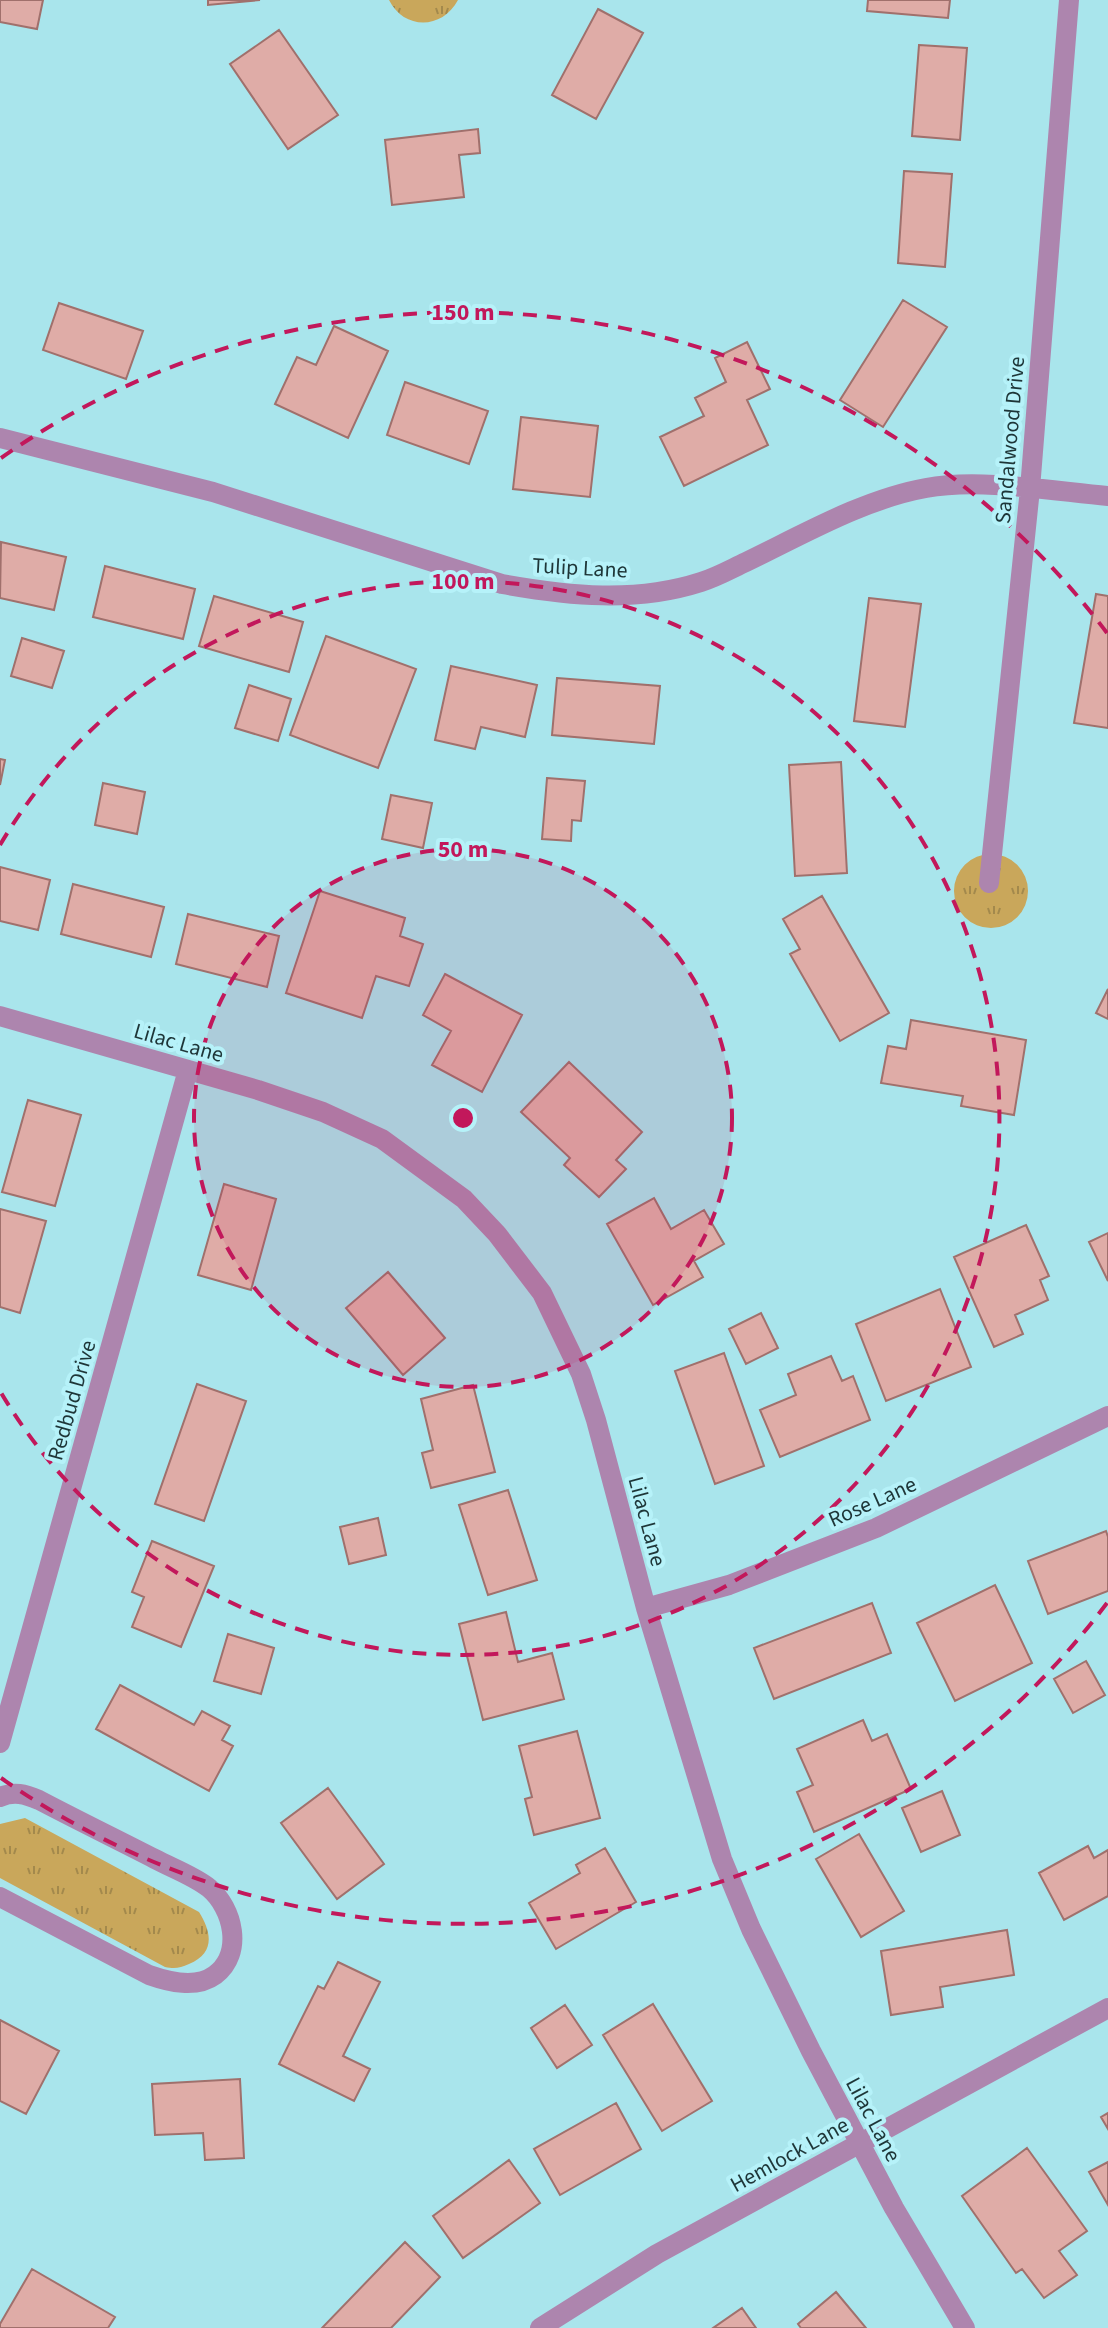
<svg xmlns="http://www.w3.org/2000/svg" width="1108" height="2328" font-family="'Source Sans 3',sans-serif">
	<defs>
		<pattern id="grass-tufts" width="24" height="20" patternUnits="userSpaceOnUse" patternTransform="scale(2)"><rect width="24" height="20" fill="#c9a75b"/><path d="M3 7l-1-3M5 7V3M7 7l1-3M15 17l-1-3M17 17v-4M19 17l1-3" fill="none" stroke="#a3894c"/></pattern>
	</defs>
	<rect width="100%" height="100%" fill="#a9e5ec"/>
	<path fill="url(#grass-tufts)" d="M389,0H458C442,30 404,30 389,0Z
		M954 891a37 37 0 1 1 74 0a37 37 0 1 1-74 0Z
		M25,1818L199,1912C212,1933 215,1953 189,1964C180,1968 175,1969 165,1967L0,1878V1824Z"/>
	<path fill="#dfaca7" stroke="#a0706c" stroke-width="2" d="M0,0H43L37,29L0,22Z
		M208,0H260L208,5Z
		M868,0H950L948,18L867,11Z
		M598,9L643,33L596,119L552,95Z
		M279,30L338,115L288,149L230,64Z
		M919,45L967,48L960,140L912,136Z
		M478,129L480,153L459,155L464,197L392,205L385,140Z
		M904,171L952,174L945,267L898,263Z
		M903,300L947,327L883,427L840,400Z
		M59,303L143,331L126,379L43,350Z
		M334,326L388,351L348,438L275,404L297,357L316,365Z
		M747,342L770,389L747,400L768,445L684,486L660,437L704,416L695,398L726,382L715,358Z
		M405,382L488,411L469,464L387,435Z
		M521,417L598,426L590,497L513,489Z
		M1,542L66,557L54,610L0,598Z
		M105,566L195,589L183,639L93,617Z
		M1096,594L1108,596V728L1074,723Z
		M214,596L303,622L289,672L199,646Z
		M869,598L921,604L905,727L854,721Z
		M326,636L416,669L378,768L290,735Z
		M22,638L64,651L52,688L11,676Z
		M451,666L537,685L525,737L481,727L475,749L435,740Z
		M557,678L660,686L654,744L552,735Z
		M249,685L291,699L278,741L235,728Z
		M0,759L5,760L0,785Z
		M841,762L847,873L795,876L789,765Z
		M547,778L585,781L581,821L572,820L571,841L542,839Z
		M103,783L145,792L137,834L95,825Z
		M391,795L432,803L423,848L382,839Z
		M0,867L50,880L38,930L0,921Z
		M73,884L164,907L151,957L61,934Z
		M320,891L405,918L400,936L423,944L409,986L376,976L362,1018L286,993Z
		M822,896L889,1013L840,1041L790,954L800,949L783,919Z
		M188,914L279,936L267,987L176,964Z
		M445,974L522,1015L482,1092L432,1065L451,1031L423,1015Z
		M1108,989V1019L1096,1013Z
		M911,1020L1026,1040L1014,1115L961,1106L963,1096L881,1083L888,1046L906,1049Z
		M569,1062L642,1132L616,1160L626,1169L599,1197L564,1165L570,1158L521,1112Z
		M28,1100L81,1115L55,1206L2,1192Z
		M224,1184L276,1199L251,1290L198,1275Z
		M654,1198L671,1229L704,1210L724,1244L694,1261L703,1277L653,1305L607,1224Z
		M0,1209L46,1221L20,1313L0,1307Z
		M1026,1225L1049,1276L1040,1280L1048,1300L1015,1315L1023,1334L994,1347L954,1257Z
		M1108,1233V1281L1089,1242Z
		M388,1272L445,1338L403,1375L346,1308Z
		M940,1289L971,1367L886,1401L856,1324Z
		M761,1313L778,1348L746,1364L729,1329Z
		M724,1353L764,1466L715,1484L675,1371Z
		M831,1356L842,1381L853,1376L870,1420L780,1457L760,1410L796,1395L788,1374Z
		M197,1384L246,1401L204,1521L155,1504Z
		M473,1385L495,1472L431,1488L422,1453L433,1450L421,1399Z
		M508,1490L537,1580L488,1595L459,1505Z
		M378,1518L386,1555L349,1564L340,1527Z
		M1106,1531L1108,1537V1591L1048,1614L1028,1561Z
		M152,1541L214,1566L181,1647L132,1627L144,1597L132,1592Z
		M995,1585L1032,1663L955,1701L917,1623Z
		M872,1603L891,1653L774,1699L754,1648Z
		M506,1612L518,1662L552,1653L564,1699L483,1720L459,1624Z
		M228,1634L274,1648L261,1694L214,1681Z
		M1086,1661L1105,1695L1073,1713L1054,1679Z
		M120,1685L194,1725L202,1711L230,1726L222,1740L233,1746L209,1791L96,1729Z
		M863,1720L872,1741L887,1734L911,1789L814,1832L797,1792L813,1785L797,1749Z
		M577,1731L600,1818L534,1835L525,1799L532,1797L519,1746Z
		M328,1788L384,1864L337,1899L281,1823Z
		M942,1791L960,1835L921,1852L902,1808Z
		M859,1834L904,1911L861,1937L816,1859Z
		M1088,1846L1094,1858L1108,1850V1896L1064,1920L1039,1873Z
		M605,1848L636,1902L556,1949L529,1903L580,1873L576,1865Z
		M1007,1930L1014,1975L940,1987L943,2007L891,2015L881,1951Z
		M338,1962L380,1982L343,2056L370,2069L354,2101L279,2064L318,1986L324,1989Z
		M653,2004L712,2101L662,2131L603,2035Z
		M565,2005L592,2045L557,2068L531,2028Z
		M0,2020L59,2051L26,2114L0,2101Z
		M240,2079L244,2158L205,2160L203,2133L155,2135L152,2084Z
		M616,2103L641,2149L560,2195L534,2149Z
		M1108,2113V2129L1101,2117Z
		M1027,2148L1087,2231L1059,2251L1077,2275L1044,2298L1022,2269L1016,2273L962,2196Z
		M509,2160L540,2203L463,2258L433,2216Z
		M1108,2162V2205L1089,2172Z
		M405,2242L440,2277L391,2328H322Z
		M32,2269L115,2317L108,2328H0V2324Z
		M836,2292L866,2328H801L798,2324Z
		M742,2308L756,2328H713Z"/>
	<g fill="none" stroke-linecap="round" stroke-linejoin="round">
		<path stroke="#ad85ae" stroke-width="20" d="M0,438L213,492L502,584C569,596 636,603 701,582C717,577 731,569 746,562C802,535 864,499 926,488C979,478 1053,491 1108,496
			M989,883L1030,489L1069,0
			M0,1016L258,1090L323,1112L382,1139L464,1199L497,1234L542,1293L581,1374L596,1420L646,1608L722,1859L751,1929L811,2051L894,2208L965,2328
			M646,1608L729,1585L876,1528L1108,1416
			M0,1743L188,1070
			M0,1797C14,1791 25,1794 39,1800C77,1820 116,1839 155,1859C172,1868 194,1876 209,1888C233,1908 244,1953 215,1975C196,1989 169,1982 149,1975L0,1897
			M540,2328L657,2254L1108,2008"/>
	</g>
	<circle cx="463" cy="1118" r="269" fill="#c2185b" fill-opacity=".12"/>
	<g fill="none" stroke="#c2185b" stroke-width="4" stroke-dasharray="14 10">
		<circle cx="463" cy="1118" r="269"/>
		<path d="M0 845A537 537 0 1 1 0 1391"/>
		<path d="M1107 1603A806 806 0 0 1 1 1778M1 458A806 806 0 0 1 1107 633"/>
	</g>
	<g text-anchor="middle" stroke-width="8" stroke-linejoin="round" paint-order="stroke">
		<g font-size="22" fill="#1e3638" stroke="#b6f2f9">
			<text transform="translate(1009 440) rotate(-85)" y="8">Sandalwood Drive</text>
			<text transform="translate(580 567) rotate(3)" y="8">Tulip Lane</text>
			<text transform="translate(179 1042) rotate(16)" y="8">Lilac Lane</text>
			<text transform="translate(71 1400) rotate(-74)" y="8">Redbud Drive</text>
			<text transform="translate(872 1501) rotate(-24)" y="8">Rose Lane</text>
			<text transform="translate(648 1521) rotate(75)" y="8">Lilac Lane</text>
			<text transform="translate(874 2119) rotate(62)" y="8">Lilac Lane</text>
			<text transform="translate(789 2154) rotate(-29)" y="8">Hemlock Lane</text>
		</g>
	</g>
	<circle cx="463" cy="1118" r="12" fill="#c2185b" stroke="#b6f2f9" stroke-width="4"/>
	<g font-size="24" text-anchor="middle" font-weight="bold" fill="#c2185b" stroke="#b6f2f9" stroke-width="8" stroke-linejoin="round" paint-order="stroke">
		<text x="463" y="320">150 m</text>
		<text x="463" y="589">100 m</text>
		<text x="463" y="857">50 m</text>
	</g>
</svg>
